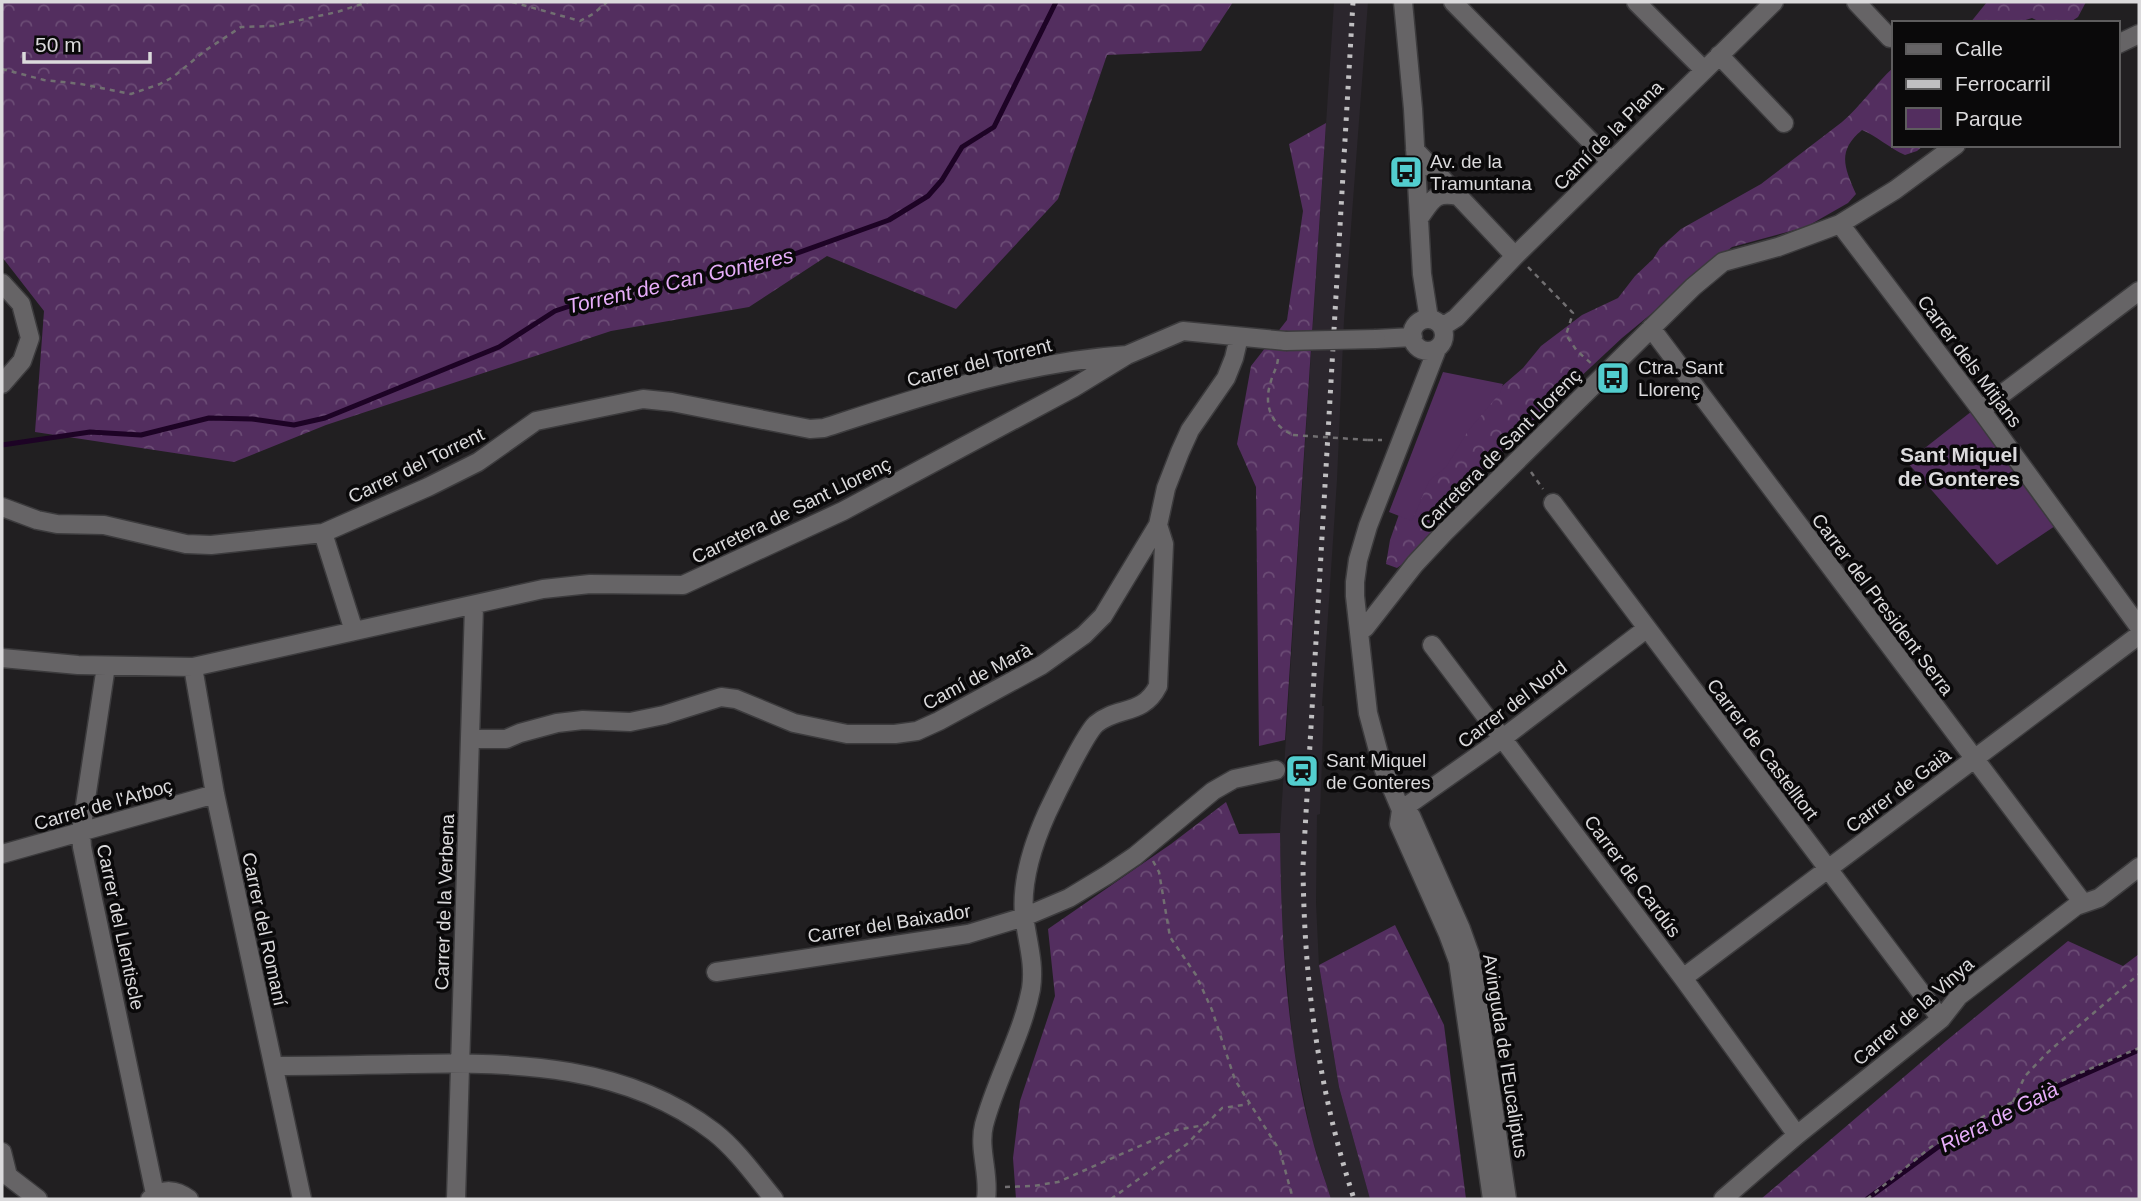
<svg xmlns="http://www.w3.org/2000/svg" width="2141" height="1201" font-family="Helvetica,sans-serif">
	<defs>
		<pattern id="forest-crowns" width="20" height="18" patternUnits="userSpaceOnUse" patternTransform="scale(1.75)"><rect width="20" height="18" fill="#532e5f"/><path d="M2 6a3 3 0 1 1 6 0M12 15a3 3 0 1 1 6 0" fill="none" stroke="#6b4c75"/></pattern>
	</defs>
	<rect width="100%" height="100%" fill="#211f21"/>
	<path fill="#2b262d" d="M1334,2H1368L1344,320L1337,480L1322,706H1324L1320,814L1317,815L1316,903L1319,965L1339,1087L1370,1199H1331L1312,1139L1293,1045L1280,905V833L1287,720Z"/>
	<path fill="url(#forest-crowns)" d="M2,2H1233L1201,51L1107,55L1058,199L956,309L827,256L749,307L611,331L326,425L234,462L35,432L44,311L2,257Z
		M1987,2H2086L2078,17L2069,23H2042L2032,18L2016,23H1970Z
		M1894,67V145H1924L1917,151L1905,155C1889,148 1877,136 1862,130C1837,151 1844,167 1856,194L1848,203L1806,227L1732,247L1622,338L1515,438L1449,514C1436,534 1417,555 1397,568L1386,564L1390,540L1403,503L1493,394L1523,368L1541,346L1582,315L1618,298L1635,276L1653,259L1660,248L1681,229L1761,184L1842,122C1861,106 1875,84 1894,67Z
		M1326,123L1285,740L1259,746L1256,487L1237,444L1251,366L1287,320L1303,211L1289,144Z
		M1226,802L1239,834L1280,833C1281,936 1286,1038 1312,1138C1317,1158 1325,1179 1331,1199H1016L1013,1158L1020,1101L1055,996L1048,929L1171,844Z
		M1395,925L1444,1025L1466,1199H1370L1339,1087L1319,965Z
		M2068,941L2123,966L2139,954V1199H1761L1946,1041Z"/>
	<path fill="#532e5f" d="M1443,372L1503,384L1500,393L1468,431L1446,467L1429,481L1412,521L1389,512Z
		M1972,411L2055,526L1997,565L1907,462Z"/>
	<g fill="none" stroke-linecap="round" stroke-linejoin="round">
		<path stroke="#1d0325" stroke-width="5" d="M2,445L90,432L141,435L209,418L252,419L294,425L325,418L499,347L555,311L597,297L743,266L778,260L889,220L928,196L942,180L962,147L994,127L1056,2
			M1867,1199L1938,1147L2024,1101L2139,1050"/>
		<defs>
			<path id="minor" d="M1403,2L1413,109L1422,274L1429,319
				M1453,2L1611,162
				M1636,2L1704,70
				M1856,2L1890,38
				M2118,44L2139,34
				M1719,55L1784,123
				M1415,150L1515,256
				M1420,217C1432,200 1435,191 1458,196
				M1840,224L1981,410L2139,627
				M2,283L21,304L30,338L22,361L2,384
				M1412 335a16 16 0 1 1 32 0a16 16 0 1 1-32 0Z
				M1442,327L1456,318L1515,256L1774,2
				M1651,328L2083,903
				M1376,339L1413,337
				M1437,349L1368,526L1358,560L1355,582V596L1368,713L1382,765L1401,810L1399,824L1448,934L1458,961L1492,1199
				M1981,410L2139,291
				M1553,503L1941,1019
				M2,507L37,520L57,524L104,525L186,544L211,545L323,533L428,487L478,462L536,421L643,399L672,402L810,429L824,428C923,396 1022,362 1127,355
				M323,533L354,631
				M1359,630L1365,628L1415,564L1444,533L1693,287L1723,262L1778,247L1840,224L1895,190L1956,145
				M1432,645L1683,978L1797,1135
				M2,658L78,665L193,667L543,589L590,584L683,585L843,511L1073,388L1127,355L1183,331L1286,341
				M106,666L81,832L82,847L155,1194
				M193,667L215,794L302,1199
				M471,739H506L520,733L557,723L583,720L630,722L664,715L721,697L736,699L794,723L847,734H895L917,731L939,721L1042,665L1084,635L1103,616L1158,525L1166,488L1180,452L1190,430L1226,378L1234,358L1239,337
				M1401,810L1411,816L1461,929L1471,957L1507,1199
				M1401,810L1503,738L1646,629
				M2,854L215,794
				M716,972L968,934L1024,917L1069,898L1107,875L1135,856L1213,791L1234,779L1276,770
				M1683,978L2139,635
				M274,1066C320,1066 366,1065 413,1064C517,1062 627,1065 714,1132C737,1150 755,1176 774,1199
				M2,1152L8,1176L38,1199
				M150,1199C163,1188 176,1189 189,1199
				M456,1199L474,606
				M986,1199C990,1175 978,1149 984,1125C996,1079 1022,1036 1031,989C1035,963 1027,941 1024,915C1021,880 1033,844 1047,813C1055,796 1085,734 1096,724C1117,706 1143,716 1158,686L1164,544L1158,525
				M1723,1199L1797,1135L1941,1019L1959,996L2076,906L2099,898L2139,867"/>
		</defs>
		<use href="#minor" stroke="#3c3b3d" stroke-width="21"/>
		<path stroke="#716f71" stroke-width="2.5" stroke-dasharray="5 5" stroke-linecap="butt" d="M512,2L580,21L593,14L607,2
			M2,69L44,80L81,84L131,94L160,84L173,77L206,50L241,27L273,26L337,12L368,2
			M1528,267L1573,313L1566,335L1577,351L1592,364
			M1278,359C1277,368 1273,373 1271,381C1263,405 1271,425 1293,435
			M1368,440H1382
			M1531,472L1543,489
			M1153,861L1159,872L1170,937L1196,975L1212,1010L1235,1080L1280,1151L1293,1199
			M2013,1102L2025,1076L2047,1053L2139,974
			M1005,1187L1033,1186L1058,1182L1176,1130L1205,1125
			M1111,1199L1187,1144L1222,1108L1249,1104
			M1867,1199L1931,1147L1991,1112L2013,1102L2024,1101L2047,1087L2139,1048"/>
		<use href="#minor" stroke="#666466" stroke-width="18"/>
		<path stroke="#c0bfc1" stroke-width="5" stroke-dasharray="3.5 7" stroke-linecap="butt" d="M1353,2L1303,865C1304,982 1318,1088 1354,1199"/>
		<defs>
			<path id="minor-bridge" d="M1286,341L1376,339"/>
		</defs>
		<use href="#minor-bridge" stroke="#3c3b3d" stroke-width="21" stroke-linecap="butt"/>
		<path stroke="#716f71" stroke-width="2.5" stroke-dasharray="5 5" stroke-linecap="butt" d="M1293,435L1368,440"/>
		<use href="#minor-bridge" stroke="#666466" stroke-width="18"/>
	</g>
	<defs>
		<symbol id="bus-square" viewBox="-11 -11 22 22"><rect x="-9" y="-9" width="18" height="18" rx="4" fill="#52cdce" stroke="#0a090a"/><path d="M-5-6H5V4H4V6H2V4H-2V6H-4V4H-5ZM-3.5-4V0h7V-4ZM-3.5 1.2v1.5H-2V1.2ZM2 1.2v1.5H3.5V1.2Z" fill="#111"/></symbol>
		<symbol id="station-square" viewBox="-11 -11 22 22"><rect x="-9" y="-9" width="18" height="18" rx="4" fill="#52cdce" stroke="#0a090a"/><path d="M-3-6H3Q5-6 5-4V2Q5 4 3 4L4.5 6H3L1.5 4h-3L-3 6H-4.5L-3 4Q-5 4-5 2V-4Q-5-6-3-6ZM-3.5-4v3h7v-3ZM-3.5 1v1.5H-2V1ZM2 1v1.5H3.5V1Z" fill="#111"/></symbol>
	</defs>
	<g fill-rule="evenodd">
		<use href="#bus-square" x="1387" y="153" width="38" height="38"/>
		<use href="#bus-square" x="1594" y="359" width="38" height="38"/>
		<use href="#station-square" x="1283" y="752" width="38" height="38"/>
	</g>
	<g text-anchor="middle" stroke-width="7" stroke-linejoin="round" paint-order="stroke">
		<g font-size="19" fill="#dbdadc" stroke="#0a090a">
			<text transform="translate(1608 135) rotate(-45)" y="7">Camí de la Plana</text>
			<text transform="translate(1970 361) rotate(53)" y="7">Carrer dels Mitjans</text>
			<text transform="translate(979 362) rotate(-14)" y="7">Carrer del Torrent</text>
			<text transform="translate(1500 449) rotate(-45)" y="7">Carretera de Sant Llorenç</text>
			<text transform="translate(416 465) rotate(-26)" y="7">Carrer del Torrent</text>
			<text transform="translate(791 510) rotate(-26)" y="7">Carretera de Sant Llorenç</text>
			<text transform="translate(1883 604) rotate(53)" y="7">Carrer del President Serra</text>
			<text transform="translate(977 676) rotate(-28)" y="7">Camí de Marà</text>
			<text transform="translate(1512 704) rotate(-37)" y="7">Carrer del Nord</text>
			<text transform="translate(1763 749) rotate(53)" y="7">Carrer de Castelltort</text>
			<text transform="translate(1898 790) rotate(-37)" y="7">Carrer de Gaià</text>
			<text transform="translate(103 804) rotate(-16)" y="7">Carrer de l'Arboç</text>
			<text transform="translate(1633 876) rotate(53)" y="7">Carrer de Cardús</text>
			<text transform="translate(444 902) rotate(-88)" y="7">Carrer de la Verbena</text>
			<text transform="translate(889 923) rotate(-9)" y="7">Carrer del Baixador</text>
			<text transform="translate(121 927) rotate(78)" y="7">Carrer del Llentiscle</text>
			<text transform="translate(265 929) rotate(78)" y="7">Carrer del Romaní</text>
			<text transform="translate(1913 1011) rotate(-41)" y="7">Carrer de la Vinya</text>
			<text transform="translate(1506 1056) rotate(81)" y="7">Avinguda de l'Eucaliptus</text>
		</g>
		<g font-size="19" fill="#dbdadc" stroke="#0a090a" text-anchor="start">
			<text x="1430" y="168">Av. de la<tspan x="1430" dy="22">Tramuntana</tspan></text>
			<text x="1638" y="374">Ctra. Sant<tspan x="1638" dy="22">Llorenç</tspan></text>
			<text x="1326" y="767">Sant Miquel<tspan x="1326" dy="22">de Gonteres</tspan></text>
		</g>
		<g font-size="21" font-style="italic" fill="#e7adfa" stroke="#0a090a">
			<text transform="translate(680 281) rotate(-13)" y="7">Torrent de Can Gonteres</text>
			<text transform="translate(1999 1117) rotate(-27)" y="7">Riera de Gaià</text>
		</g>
		<g font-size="21" font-weight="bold" fill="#dbdadc" stroke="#0a090a">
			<text x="1959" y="462">Sant Miquel<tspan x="1959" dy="24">de Gonteres</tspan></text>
		</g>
	</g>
	<rect width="2141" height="1201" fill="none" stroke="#dbdadc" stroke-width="7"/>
	<rect x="1892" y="21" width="228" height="126" fill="#0a090a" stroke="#5e5d5e" stroke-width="2"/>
	<rect x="1906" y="44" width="35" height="10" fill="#666466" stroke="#5e5d5e" stroke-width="2"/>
	<text x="1955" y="56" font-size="21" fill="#dbdadc">Calle</text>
	<rect x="1906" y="79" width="35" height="10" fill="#c0bfc1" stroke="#5e5d5e" stroke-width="2"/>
	<text x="1955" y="91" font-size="21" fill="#dbdadc">Ferrocarril</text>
	<rect x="1906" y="108" width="35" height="21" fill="#532e5f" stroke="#5e5d5e" stroke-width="2"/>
	<text x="1955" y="126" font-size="21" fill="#dbdadc">Parque</text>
	<path d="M24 52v10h126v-10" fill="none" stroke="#dbdadc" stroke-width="3.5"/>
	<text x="35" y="52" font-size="21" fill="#dbdadc" stroke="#0a090a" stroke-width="5" paint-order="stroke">50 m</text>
</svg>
